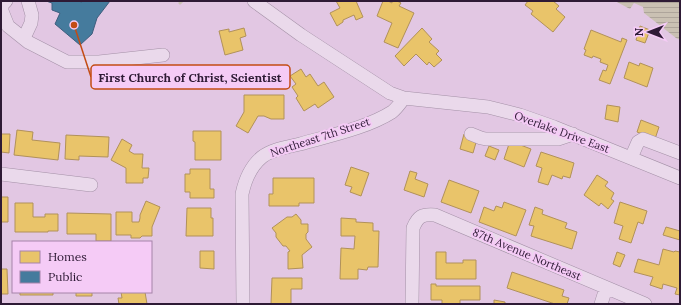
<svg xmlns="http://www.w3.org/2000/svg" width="681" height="305" font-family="Lora,serif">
	<defs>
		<pattern id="water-rules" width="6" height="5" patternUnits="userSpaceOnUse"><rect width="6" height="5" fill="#cac1b3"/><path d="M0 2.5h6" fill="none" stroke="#aea59b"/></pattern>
	</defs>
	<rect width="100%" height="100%" fill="#e2c7e3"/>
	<path fill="url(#water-rules)" d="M615,1H680V40L676,38L644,13L643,7L634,3L630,9Z"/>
	<path fill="#e9c46a" stroke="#b1915a" d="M336,1H356L363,17L356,20L354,15L343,20V22L337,26L330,13L340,8Z
		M383,1H388L392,3V1H397L401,3L399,6L414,13L398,48L384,42L392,23L377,16Z
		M528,1H553L559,6L556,9L565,17L553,32L531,14L533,11L525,5Z
		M640,26L650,30L645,43L636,40Z
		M244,28L246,36L240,38L243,50L225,55L219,31L229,29V32Z
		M422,28L432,39L429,42L439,51L436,54L442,60L434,67L429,62L427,65L416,54L404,66L395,56Z
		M591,30L621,42L622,38L627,40L610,84L599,80L603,70L606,71L608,65L600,62L601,59L593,56L592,58L584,55L586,50L584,49Z
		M629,62L639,66L640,63L653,68L647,87L624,78Z
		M301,69L306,77L310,74L318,86L324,82L334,97L318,108L315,104L304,111L296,98L298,96L292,87L296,84L290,76Z
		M244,95H284V119H271L264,116H258L248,133L236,126L244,112Z
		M607,105L620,107L618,122L605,119Z
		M641,120L659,127L655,139L637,132Z
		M17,130L33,132L32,140L60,143L58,160L14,155Z
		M193,131H221V160H195V142L193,141Z
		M1,134H10L9,153L1,152Z
		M464,134L477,139L473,153L460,149Z
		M66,135L109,137L108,157L79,156V160L65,159Z
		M122,139L132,145L129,151L134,154H143L142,168H149L148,178H143V183H126V168L111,160Z
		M510,141L531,149L524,167L504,159Z
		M489,146L499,150L495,160L485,156Z
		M541,152L574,163L570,178L563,176L562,179L552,175L548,185L538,182L542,168L536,166Z
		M351,167L369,173L361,196L350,192L352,187L345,185Z
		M190,169H210V189H214V198H190V192H185V174H190Z
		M410,171L417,173L415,179L428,184L424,197L404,190Z
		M597,175L608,182L605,186L614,193L611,199L614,201L608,209L601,203L599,206L584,195Z
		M273,178H314V203H299V206H269V194H273Z
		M449,180L479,191L471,213L441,202Z
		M1,197H8V222H1Z
		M146,201L160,207L152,227V236H142L140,238H131V235H116V212H132V222H139L140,218V215Z
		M504,202L526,210L516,236L479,222L484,207L494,211L496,206L502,208Z
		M620,202L647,211L643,224L638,222L631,243L619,239L623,226L614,223Z
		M15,203H33V217H45V214H58V231H48V232H15Z
		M535,207L543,210L542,214L567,223L565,228L577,232L572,249L531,236L534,226L529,225Z
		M187,208H211V218H213V236H186Z
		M67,213L111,214V241H96V234H67Z
		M296,214L301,220V224H308V232L306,234V239L312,247L302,255L303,268L288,269V252L290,251L286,246H283L276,237V233L272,228L287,217H292Z
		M341,218L356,219V222L373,223V231H379L378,267H368L367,270L358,269V279H340L341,248L354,249L355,236H341Z
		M666,227L680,231V240L663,235Z
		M663,249L674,252L675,251L680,252V295L675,294L677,288L663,284L662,289L650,285L653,277L634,272L638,259L659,265Z
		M200,251H214V269L200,268Z
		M436,252H446V263H463V260H476V279H436Z
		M617,252L625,255L620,267L613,264Z
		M1,269H7L8,294H1Z
		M512,272L564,290L562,296L569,298L567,304H555L507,288Z
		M272,278H302V289H291V304H271Z
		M431,284H436V286H480V300H460V304H442V300H431Z
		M20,292H53V295H20Z
		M76,292H92V296H76Z
		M121,292H145L147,304H119L118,298H122Z
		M494,300L505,302V304H494Z"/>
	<path fill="#457b9d" stroke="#3e5e7e" d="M46,1H77L82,2L83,1H110L97,18L92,34L80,45L55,24L60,13L52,10V3Z"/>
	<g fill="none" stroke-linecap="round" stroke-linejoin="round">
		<path stroke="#cac1b3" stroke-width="3" d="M180,3L182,1"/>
		<defs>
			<path id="minor" d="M6,1L2,5V11L8,26L28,42L67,62H99L163,55
				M254,1L301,35L390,93L404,98L488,107L520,115L554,127L680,178
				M24,38L31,23L32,15L28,1
				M471,134L481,138L486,139H558L573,134
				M631,158L638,142L643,139L680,153
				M1,174L91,185
				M243,304L242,194C245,180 251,166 262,157C272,149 288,147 300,144C328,136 367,128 392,112C397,108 401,102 404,98
				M412,304L413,228C418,216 422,214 435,215L645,304
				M601,304L606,288"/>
		</defs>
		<use href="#minor" stroke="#a491a7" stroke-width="14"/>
		<use href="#minor" stroke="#ead9eb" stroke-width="13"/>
	</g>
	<g text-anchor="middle" stroke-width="4" stroke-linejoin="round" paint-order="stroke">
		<g font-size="11" fill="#2e1a35" stroke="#f5cbf6">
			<text transform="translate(562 132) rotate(20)" y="4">Overlake Drive East</text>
			<text transform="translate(320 137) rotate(-18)" y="4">Northeast 7th Street</text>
			<text transform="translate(527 254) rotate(23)" y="4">87th Avenue Northeast</text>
		</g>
	</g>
	<path fill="none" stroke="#c34c14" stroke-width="1.5" d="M74 25L91 77"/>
	<circle fill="#c34c14" stroke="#f5cbf6" stroke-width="1.5" cx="74" cy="25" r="4"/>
	<rect fill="#f5cbf6" stroke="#c34c14" stroke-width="1.5" x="91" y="65" width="199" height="24" rx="4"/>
	<g font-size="12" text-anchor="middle" font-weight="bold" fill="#2e1a35">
		<text x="190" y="82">First Church of Christ, Scientist</text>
	</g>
	<rect width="681" height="305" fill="none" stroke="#2e1a35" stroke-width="4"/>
	<rect x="12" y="241" width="140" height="52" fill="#f5cbf6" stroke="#a584a9"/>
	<rect x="20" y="251" width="20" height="12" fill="#e9c46a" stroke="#a584a9"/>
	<text x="48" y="261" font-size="12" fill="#2e1a35">Homes</text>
	<rect x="20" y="271" width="20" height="12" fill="#457b9d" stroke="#a584a9"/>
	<text x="48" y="281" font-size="12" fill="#2e1a35">Public</text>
	<g transform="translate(649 32) rotate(270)" stroke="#f5cbf6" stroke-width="3" paint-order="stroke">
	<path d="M0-3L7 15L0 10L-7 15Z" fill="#2e1a35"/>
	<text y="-6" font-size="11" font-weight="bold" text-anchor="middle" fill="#2e1a35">N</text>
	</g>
</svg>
